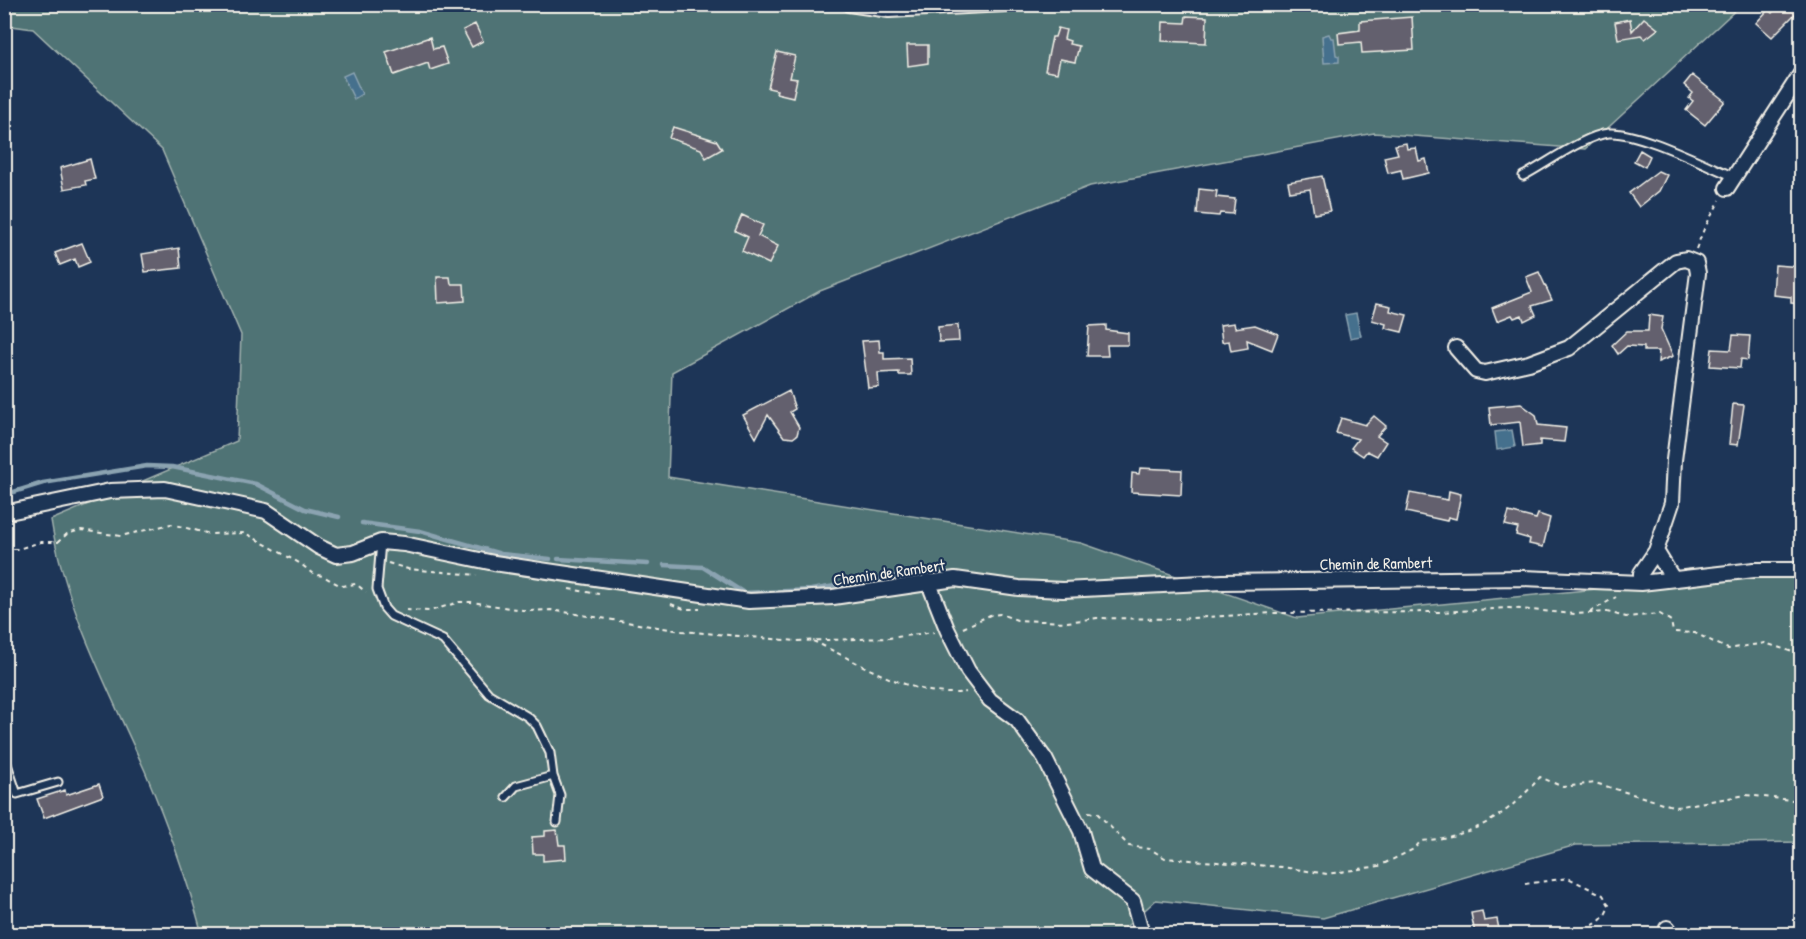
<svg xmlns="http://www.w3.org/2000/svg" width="1806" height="939" font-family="'Patrick Hand',sans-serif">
	<rect width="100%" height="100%" fill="#1d3557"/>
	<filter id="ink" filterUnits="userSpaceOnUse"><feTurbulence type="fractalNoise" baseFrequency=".0167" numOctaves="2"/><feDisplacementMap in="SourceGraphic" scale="12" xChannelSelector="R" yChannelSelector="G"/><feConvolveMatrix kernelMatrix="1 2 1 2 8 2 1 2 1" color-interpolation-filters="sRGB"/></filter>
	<g filter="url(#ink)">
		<path fill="#4f7375" stroke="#a2b2ae" stroke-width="1.5" d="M4,5H1741L1585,149L1374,133L1090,186L820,291L672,372L668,477L1081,543L1297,618L1721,577L1801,578V842L1576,845L1323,918L1156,900L1118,934H202C188,882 166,821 145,771C109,690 65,608 51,520L237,441L241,335L162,150L33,29L5,25Z"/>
		<path fill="#456f8d" stroke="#8ba3b1" stroke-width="1.5" d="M1329,34L1331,38H1334L1336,55L1339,56V62L1324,63L1322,36Z
			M352,72L362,94L354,99L343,76Z
			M1356,313L1361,336L1350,338L1345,315Z
			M1512,430L1515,447L1497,450L1495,432Z"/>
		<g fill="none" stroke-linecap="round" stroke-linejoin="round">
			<path stroke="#8ba3b1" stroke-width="4.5" d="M4,495L43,483L147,466L172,467L256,484L305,509L339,517
				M362,523L420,531L501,554L550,559
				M558,559L648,564
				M664,565L703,567L744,593L811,590L913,573"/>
		</g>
		<path fill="#63616e" stroke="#f4f1e8" stroke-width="1.5" d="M1780,4H1802V7L1772,37L1756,23L1768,10L1772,13Z
			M1186,16L1207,17L1206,43L1162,41L1163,22L1185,23Z
			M1412,17L1414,50L1362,53L1361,42L1339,44L1338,33L1360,30V21Z
			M1644,18L1658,29L1645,39L1641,35L1618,39L1615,22L1630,19L1632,31Z
			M475,24L483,41L472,47L463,30Z
			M1058,28L1066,30L1064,39L1070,41L1069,44L1079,46L1075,62L1060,59L1057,73L1045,71L1052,37H1055Z
			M430,37L433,49L442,47L448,64L430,70L428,63L394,75L386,52Z
			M907,45H928V63L908,66Z
			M777,52L795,56L790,78L797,79L793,97L776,93L777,90L768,88Z
			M1692,75L1725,101L1705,125L1686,110L1693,101L1689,98L1693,93L1684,85Z
			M673,127L717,141L722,149L706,158L701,149L669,138Z
			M1406,143L1407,149L1416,148L1419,161L1426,159L1429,173L1403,179L1401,170L1388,173L1384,157L1398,154L1395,145Z
			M1640,150L1650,156L1645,167L1634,161Z
			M90,159L95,179L85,181L86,185L64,189L60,168Z
			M1658,171L1667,175L1659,191L1639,207L1629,193Z
			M1322,176L1330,211L1314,214L1310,189L1290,192L1288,182Z
			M1199,189L1217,191L1216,197L1235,199L1233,214L1220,213L1219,216L1197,214Z
			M742,215L763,225L758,236L778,246L769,264L742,251L748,237L735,231Z
			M82,243L90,262L78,267L75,259L60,265L55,253Z
			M179,248L181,268L145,272L142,254Z
			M1775,265L1802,267V304L1791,303V297L1773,295Z
			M1539,272L1552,300L1532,306L1536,315L1524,321L1522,315L1514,318L1512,315L1497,321L1492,308L1532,292L1526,277Z
			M437,277H450L451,284H464L465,301L438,303Z
			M1377,303L1391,306L1390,311L1407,315L1402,332L1385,328L1386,324L1372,320Z
			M1649,315L1663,317L1661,329L1673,356L1658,362L1659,351H1644V347L1627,346L1618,354L1612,345L1627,331H1648Z
			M1234,323L1235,328L1255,325L1278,334L1272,350L1247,340L1248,348L1231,351L1229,341L1222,342L1220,325Z
			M958,325L959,341L939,342L938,327Z
			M1106,325V330L1128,333V345H1107L1108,356H1087L1089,326Z
			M1733,335L1750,336L1748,360L1741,359L1740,368L1710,366L1712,349L1731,350Z
			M879,340L880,352H884V359L910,358L911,375H899V372L878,373L879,387L868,388L862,341Z
			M789,391L795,409L790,412L799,427L797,435L793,438L784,437L768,415L756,438L743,415Z
			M1521,404L1536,415L1538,425L1566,428L1564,442L1540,440V445L1523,447L1520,422L1491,425L1489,407Z
			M1733,404L1744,405L1738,445L1729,444Z
			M1374,416L1386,426L1377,436L1386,442L1377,456L1367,451L1363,456L1351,448L1358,439L1336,433L1341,418L1365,425Z
			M1140,468L1182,470L1181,495L1131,492L1132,473L1139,474Z
			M1449,491L1461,494L1456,519L1448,517L1447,521L1406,512L1410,493L1448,500Z
			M1509,512L1536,519L1538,514L1550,518L1543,547L1529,544L1530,539L1516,535L1518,528L1505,525Z
			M99,784L103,796L44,818L37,799L65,790L66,795Z
			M557,830L559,845H565L566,859L543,861V854H533L532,837L545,836V831Z
			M1482,911L1484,921L1497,919L1500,934H1475L1471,913Z"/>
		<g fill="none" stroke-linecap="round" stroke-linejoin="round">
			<defs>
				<path id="service" d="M1523,176C1546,164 1585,135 1609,133C1639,131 1705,165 1735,177
					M381,542L377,589L384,608L391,616L443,640L489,694L528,717L537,726L550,753L553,776L516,786L506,797
					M4,755L17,794L58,782
					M553,776L560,795L557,822"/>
				<path id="minor" d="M849,4L889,10L1005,4
					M1727,188L1802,72
					M1456,348L1476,371L1485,373L1529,363L1569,348L1676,261L1686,259L1696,263L1698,273L1674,460L1672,503L1656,551L1641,573V583
					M4,513L110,491L165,489L266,511L319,547L336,555L353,553L381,542L404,544L494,563L749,601L833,597L955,579L1019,588L1063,590L1223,582L1523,578L1641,583L1754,570H1802
					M1656,551L1673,579
					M928,581L947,629L968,671L990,700L1017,720L1045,759L1081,831L1092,869L1133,901L1142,934
					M1667,928V934"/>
			</defs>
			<use href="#service" stroke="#f4f1e8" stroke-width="11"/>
			<use href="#minor" stroke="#f4f1e8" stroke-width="18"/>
			<path stroke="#f4f1e8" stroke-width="2" stroke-dasharray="4.5 4.5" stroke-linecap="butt" d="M1696,249L1704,229L1720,200
				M4,549H18L41,542H58L67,534L81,530L121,536L171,524L210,534L245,533L301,564L313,574L323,576L341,586L356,584L366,592
				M388,563L408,569L477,575
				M569,589L599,594
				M671,604L684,609H700
				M406,610L430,611L459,602H471L529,611L551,610L682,631L796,641L889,638L934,632
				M1590,612L1616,597
				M963,628L990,615L1000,614L1017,620L1067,622L1097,618L1176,619L1272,613L1440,612L1509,608L1575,614L1607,612L1626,617L1660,614L1671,621L1673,632L1695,633L1728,649L1765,643L1802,655
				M813,641C859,662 915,700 966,692
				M1088,812L1097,813L1129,846L1150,849L1165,858L1282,867L1327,874L1379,866L1414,849L1421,841C1474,836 1506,817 1540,777L1563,787L1595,783L1676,807L1746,795L1791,800L1802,798
				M1525,884L1568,878L1603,895L1609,905C1604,924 1591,925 1576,934"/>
			<use href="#service" stroke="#1d3557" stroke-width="7"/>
			<use href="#minor" stroke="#1d3557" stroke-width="14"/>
		</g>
	</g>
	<g text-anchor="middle" stroke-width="4.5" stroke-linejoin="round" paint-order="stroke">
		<g font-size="16" fill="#f4f1e8" stroke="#1d3557">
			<text transform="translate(1376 563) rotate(-1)" y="6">Chemin de Rambert</text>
			<text transform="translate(889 572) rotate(-8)" y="6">Chemin de Rambert</text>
		</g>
	</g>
	<rect width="1806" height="939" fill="none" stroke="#1d3557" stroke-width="24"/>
	<rect x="12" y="12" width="1782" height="915" fill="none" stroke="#f4f1e8" stroke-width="2" filter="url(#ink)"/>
</svg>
